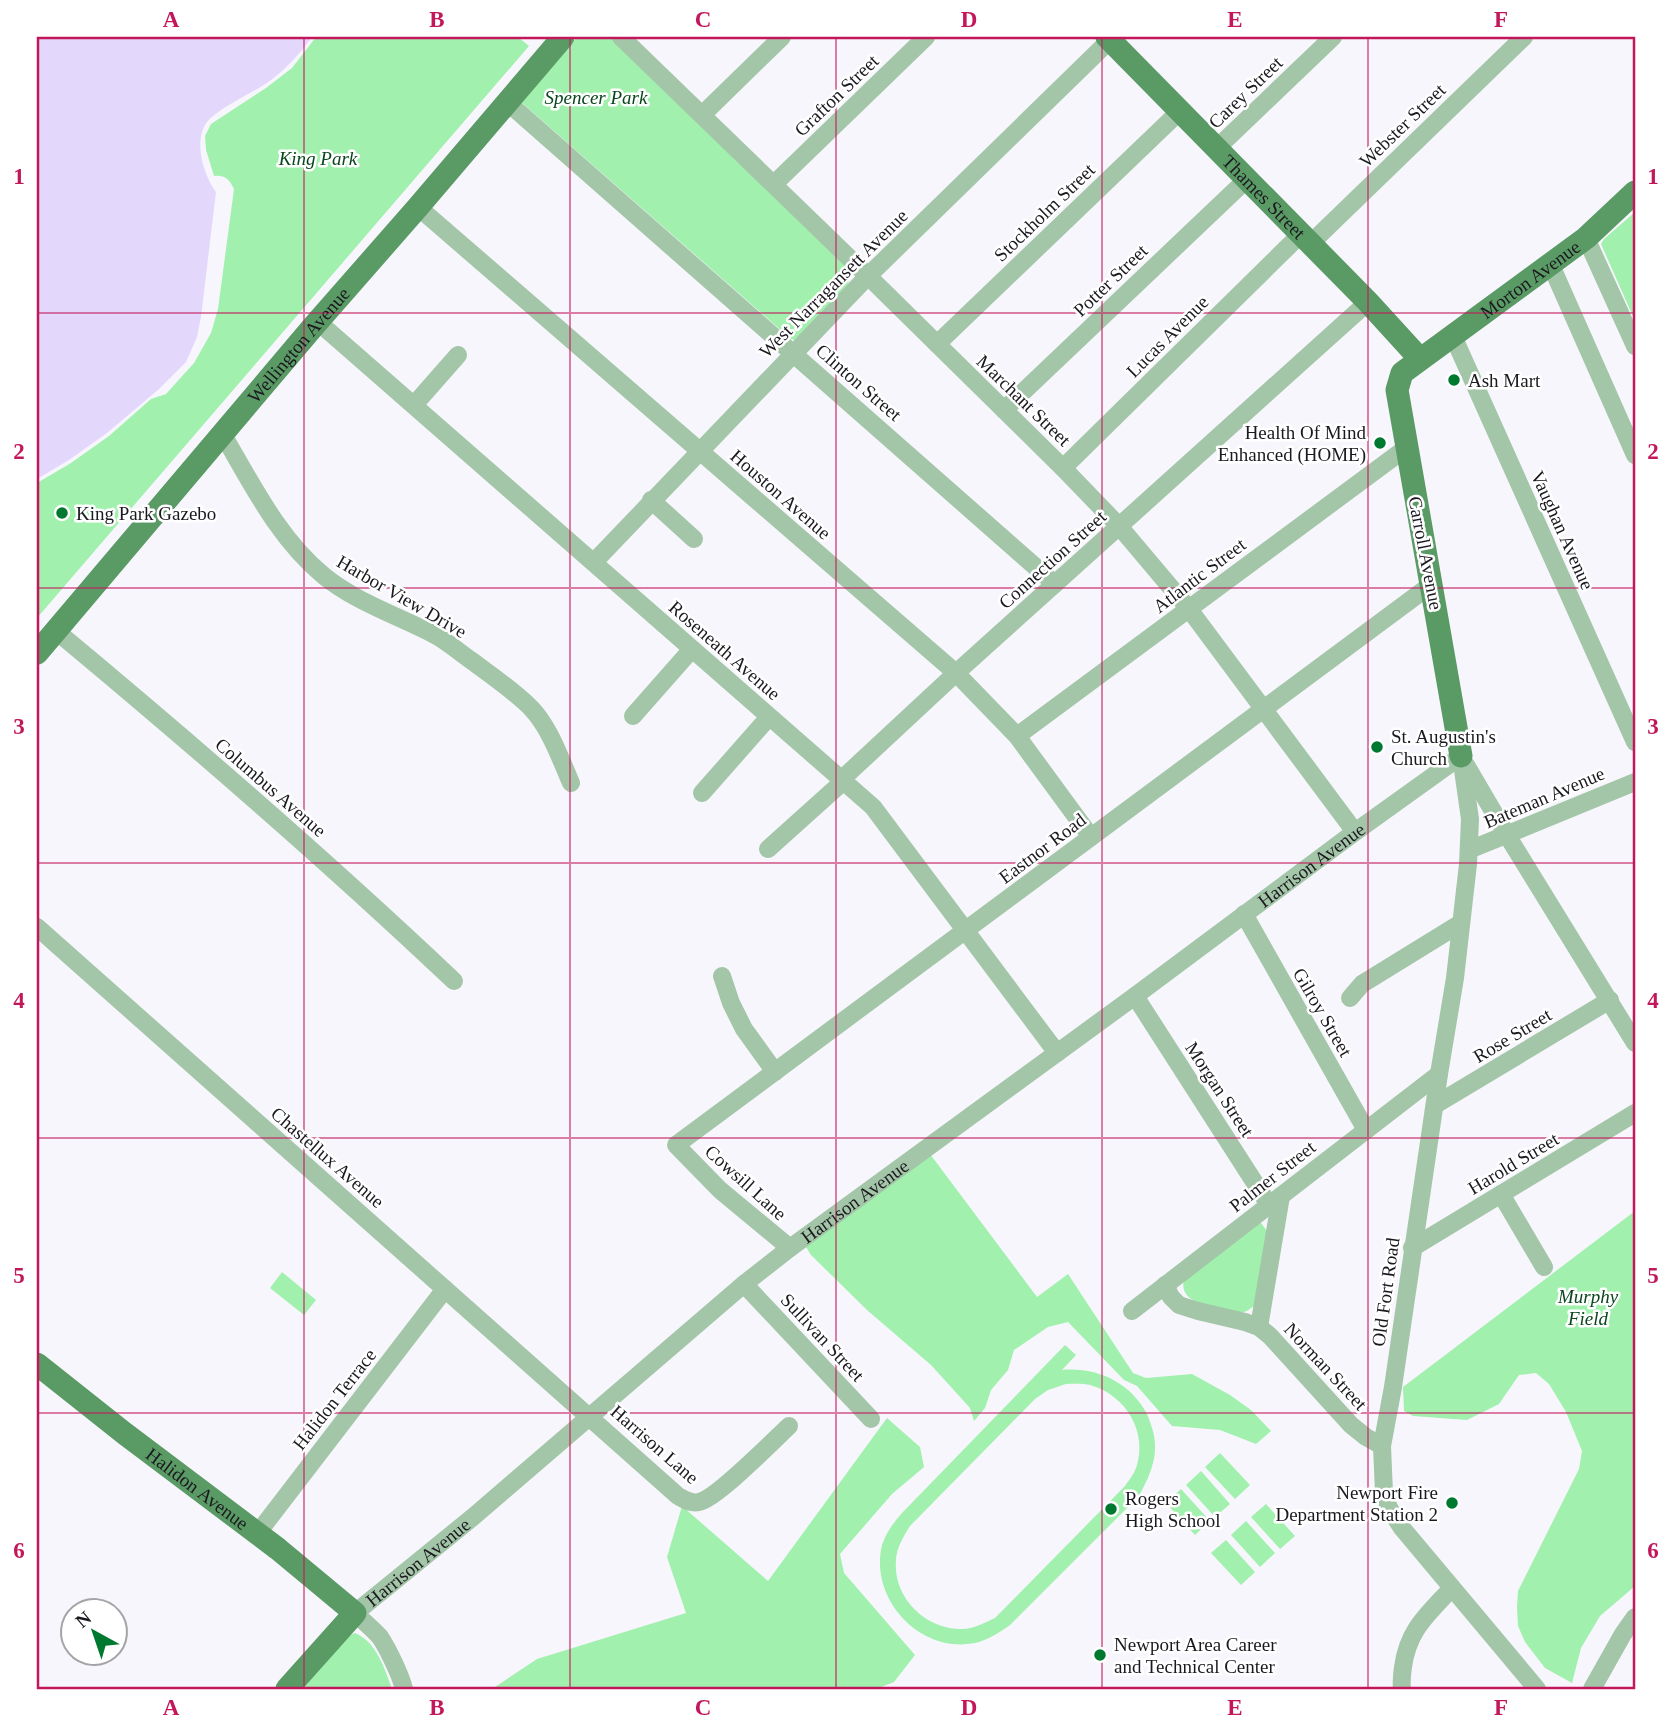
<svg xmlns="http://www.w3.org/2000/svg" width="1672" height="1726" font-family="'Times New Roman',serif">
	<rect width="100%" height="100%" fill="#f8f6fd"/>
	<path fill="#a1f0ae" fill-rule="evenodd" d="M316,37H518L529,46L37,618V483L71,463L109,436L151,399L166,394L194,363L211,333L218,309L234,189C229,179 225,175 214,176L206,150L205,136L211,124L266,88L292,68Z
		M577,37H612L839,258C845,266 852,274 848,284L795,340L791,339L521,102Z
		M1635,212V321L1601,244L1604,239Z
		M930,1154L1037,1297L1068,1274L1133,1373L1146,1378L1192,1374L1230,1395L1251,1410L1271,1431L1256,1444L1220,1430L1172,1426L1137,1386L1124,1380L1068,1322L1048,1327L1014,1350L1008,1370L991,1390L985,1408L974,1421L970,1408L931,1365L867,1310L811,1255L806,1247Z
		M1635,1211V1586L1600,1616L1581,1648L1572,1683L1545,1668L1525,1642L1518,1626L1517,1607L1518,1591L1579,1469L1582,1451L1566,1412L1549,1384L1536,1373L1519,1375L1499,1404L1467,1420L1413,1416L1404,1411L1403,1387Z
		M1261,1223L1267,1231L1254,1306C1250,1309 1245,1313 1239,1313C1232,1313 1224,1310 1217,1308C1202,1304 1179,1300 1184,1280L1253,1224Z
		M282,1272L316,1300L304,1315L270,1288Z
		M1065,1345L1076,1355L1062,1370C1097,1367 1130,1382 1147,1414C1151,1424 1155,1435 1155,1445C1156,1463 1147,1481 1139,1496L1009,1626C998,1633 988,1640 975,1643C920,1654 869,1599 882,1545C886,1533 893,1523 902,1513ZM1066,1384C1074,1384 1085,1383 1093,1386C1127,1397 1148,1433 1136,1468C1134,1474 1129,1480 1125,1486L995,1618C984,1623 972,1630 959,1629C923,1628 893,1596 896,1561C896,1548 904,1536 910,1526L1035,1399L1048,1390Z
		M887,1418L920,1447L924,1467L892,1494L840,1554L844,1573L915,1655L894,1682L876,1689H492L537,1659L686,1613L667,1557L682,1506L768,1581Z
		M1220,1453L1250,1485L1235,1499L1205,1467Z
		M1201,1471L1230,1504L1215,1517L1186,1485Z
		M1181,1489L1210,1521L1195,1535L1166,1503Z
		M1266,1504L1295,1536L1280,1549L1251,1517Z
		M1246,1521L1275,1553L1260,1567L1231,1535Z
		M1226,1540L1255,1572L1241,1585L1211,1553Z
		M355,1633C376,1641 385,1669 392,1689H300L348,1636Z"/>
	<path fill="#e3d8fb" d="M37,37H312C300,54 285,70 267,83C252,93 213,111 205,125C194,144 204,176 216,192L201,317L197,337L186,362L159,389L107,433L69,460L37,479Z"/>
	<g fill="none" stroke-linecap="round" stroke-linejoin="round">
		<g stroke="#a4c6a8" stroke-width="18">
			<path d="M621,37L868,276L1063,468L1119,526L1189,609L1355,832"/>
			<path d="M507,102L1055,584"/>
			<path d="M702,115L782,37"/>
			<path d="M1217,148L1333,37"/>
			<path d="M774,184L926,37"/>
			<path d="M418,207L956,673L1017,736L1091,837"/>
			<path d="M1586,238L1635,346"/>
			<path d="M1310,244L1524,37"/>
			<path d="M1550,263L1635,455"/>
			<path d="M317,321L873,807L1057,1053"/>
			<path d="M1453,336L1635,742"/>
			<path d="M937,344L1180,111"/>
			<path d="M414,405L458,355"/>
			<path d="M1004,410L1246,180"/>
			<path d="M222,433C252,484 278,538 324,576C356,602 396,615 433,634C447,641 459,652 472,661C492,676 513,690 531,708C550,728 560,758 571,783"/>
			<path d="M1063,468L1300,235"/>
			<path d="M651,500L694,539"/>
			<path d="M594,562L868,276L1110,40"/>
			<path d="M55,630C191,743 325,859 454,981"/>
			<path d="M633,716L692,649"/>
			<path d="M1017,736L1406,448"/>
			<path d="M1461,756L1470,819L1468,864L1455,978L1439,1074L1393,1387L1382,1446L1384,1493L1389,1508L1402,1528L1537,1689"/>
			<path d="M1466,765L1507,835L1635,1043"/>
			<path d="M702,793L769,717"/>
			<path d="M768,849L837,787L842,779L956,673L1368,302"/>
			<path d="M1469,850L1635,782"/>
			<path d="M1244,914L1366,1130"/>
			<path d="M37,927L678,1496C685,1500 691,1504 699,1502C716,1499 773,1441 789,1426"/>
			<path d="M722,976L731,1003L744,1029L775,1072"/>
			<path d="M1135,996L1269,1205"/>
			<path d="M1350,998L1362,984L1461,923"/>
			<path d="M1435,1105L1610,1000"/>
			<path d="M1501,1194L1544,1267"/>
			<path d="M790,1248L720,1190L676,1145L1432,584"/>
			<path d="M1412,1248L1635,1113"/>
			<path d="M744,1284L871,1419"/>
			<path d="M1165,1285L1171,1297L1179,1305L1198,1311L1245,1322L1259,1327L1270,1336L1351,1425L1366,1437L1382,1446"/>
			<path d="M1132,1311L1439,1074"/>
			<path d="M1259,1327L1281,1196"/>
			<path d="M257,1534L445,1289"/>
			<path id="s1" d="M404,1689C401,1676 388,1649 380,1637C373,1629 363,1621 355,1613L473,1517L744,1284L790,1248L1135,996L1355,832L1461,756"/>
			<path d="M1402,1689C1401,1682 1402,1675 1403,1667C1408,1630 1427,1615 1451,1589"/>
			<path d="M1592,1689L1623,1634L1635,1617"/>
		</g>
		<g stroke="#599a65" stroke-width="23">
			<path id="s2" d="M1107,37L1368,302L1420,359"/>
			<path id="s3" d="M37,653L312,328L418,207L563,37"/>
			<path id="s4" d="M1461,756L1397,390L1402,373L1586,238L1635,192"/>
			<path id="s5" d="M37,1364L124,1433L278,1549L355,1613L287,1689"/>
		</g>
	</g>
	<path fill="none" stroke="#c2185b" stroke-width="2" stroke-opacity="0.55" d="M304,37V1689M570,37V1689M836,37V1689M1102,37V1689M1368,37V1689M37,313H1635M37,588H1635M37,863H1635M37,1138H1635M37,1413H1635"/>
	<g fill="#007930" stroke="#fff" stroke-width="2.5">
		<circle cx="1454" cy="380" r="7"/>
		<circle cx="1380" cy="443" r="7"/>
		<circle cx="62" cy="513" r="7"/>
		<circle cx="1377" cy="747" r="7"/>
		<circle cx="1452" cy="1503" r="7"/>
		<circle cx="1111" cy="1509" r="7"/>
		<circle cx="1100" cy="1655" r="7"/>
	</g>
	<g text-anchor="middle" stroke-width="5" stroke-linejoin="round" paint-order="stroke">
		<g font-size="19" fill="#1b191f" stroke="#fff">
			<text transform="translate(1245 92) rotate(-44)" y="7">Carey Street</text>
			<text transform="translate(836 95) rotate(-44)" y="7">Grafton Street</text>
			<text transform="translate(1402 125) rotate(-44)" y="7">Webster Street</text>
			<text dy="7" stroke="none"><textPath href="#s2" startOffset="224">Thames Street</textPath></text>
			<text transform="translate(1044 212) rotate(-44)" y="7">Stockholm Street</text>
			<text dy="7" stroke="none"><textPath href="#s4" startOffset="548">Morton Avenue</textPath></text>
			<text transform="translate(1110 280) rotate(-44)" y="7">Potter Street</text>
			<text transform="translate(833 283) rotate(-45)" y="7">West Narragansett Avenue</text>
			<text transform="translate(1167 336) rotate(-45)" y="7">Lucas Avenue</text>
			<text dy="7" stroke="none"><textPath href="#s3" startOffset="404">Wellington Avenue</textPath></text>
			<text transform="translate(859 382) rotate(41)" y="7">Clinton Street</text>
			<text transform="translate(1024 400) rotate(44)" y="7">Marchant Street</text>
			<text transform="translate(781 494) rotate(41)" y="7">Houston Avenue</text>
			<text transform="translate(1563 530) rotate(66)" y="7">Vaughan Avenue</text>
			<text transform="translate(1426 553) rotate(79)" y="7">Carroll Avenue</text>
			<text transform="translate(1052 559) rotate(-42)" y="7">Connection Street</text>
			<text transform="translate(1199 575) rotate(-37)" y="7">Atlantic Street</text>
			<text transform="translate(402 596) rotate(30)" y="7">Harbor View Drive</text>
			<text transform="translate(725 650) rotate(41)" y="7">Roseneath Avenue</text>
			<text transform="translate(271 787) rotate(41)" y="7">Columbus Avenue</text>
			<text transform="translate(1544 797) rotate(-23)" y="7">Bateman Avenue</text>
			<text transform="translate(1042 848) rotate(-37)" y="7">Eastnor Road</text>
			<text dy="7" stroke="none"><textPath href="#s1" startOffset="1307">Harrison Avenue</textPath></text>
			<text transform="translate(1323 1012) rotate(60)" y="7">Gilroy Street</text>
			<text transform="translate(1512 1035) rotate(-31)" y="7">Rose Street</text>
			<text transform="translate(1220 1089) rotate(57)" y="7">Morgan Street</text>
			<text transform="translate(328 1157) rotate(41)" y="7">Chastellux Avenue</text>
			<text transform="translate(1513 1163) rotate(-31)" y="7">Harold Street</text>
			<text transform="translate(1272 1176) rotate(-38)" y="7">Palmer Street</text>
			<text transform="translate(746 1182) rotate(42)" y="7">Cowsill Lane</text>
			<text dy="7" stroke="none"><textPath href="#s1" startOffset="740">Harrison Avenue</textPath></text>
			<text transform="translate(1385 1292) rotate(-82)" y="7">Old Fort Road</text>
			<text transform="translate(823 1337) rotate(47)" y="7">Sullivan Street</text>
			<text transform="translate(1326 1366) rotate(47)" y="7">Norman Street</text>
			<text transform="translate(334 1399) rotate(-52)" y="7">Halidon Terrace</text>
			<text transform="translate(655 1444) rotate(41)" y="7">Harrison Lane</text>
			<text dy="7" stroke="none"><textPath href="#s5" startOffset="203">Halidon Avenue</textPath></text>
			<text dy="7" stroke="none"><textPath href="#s1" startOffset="173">Harrison Avenue</textPath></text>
		</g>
		<g font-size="19" font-style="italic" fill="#09461d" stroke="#fff">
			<text x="596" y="104">Spencer Park</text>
			<text x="318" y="165">King Park</text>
			<text x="1588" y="1303">Murphy<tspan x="1588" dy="22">Field</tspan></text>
		</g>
		<g font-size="19" fill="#1b191f" stroke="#fff" text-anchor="start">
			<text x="1468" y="387">Ash Mart</text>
			<text x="1366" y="439" text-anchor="end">Health Of Mind<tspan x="1366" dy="22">Enhanced (HOME)</tspan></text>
			<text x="76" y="520">King Park Gazebo</text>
			<text x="1391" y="743">St. Augustin's<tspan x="1391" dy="22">Church</tspan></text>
			<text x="1438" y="1499" text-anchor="end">Newport Fire<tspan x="1438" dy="22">Department Station 2</tspan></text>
			<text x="1125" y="1505">Rogers<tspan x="1125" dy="22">High School</tspan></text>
			<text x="1114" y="1651">Newport Area Career<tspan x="1114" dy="22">and Technical Center</tspan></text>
		</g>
	</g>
	<rect width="1672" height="1726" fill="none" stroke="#ffffff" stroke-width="77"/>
	<g transform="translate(94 1632) rotate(320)"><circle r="33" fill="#ffffff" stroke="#a4a3a5" stroke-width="2"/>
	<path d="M0-5L12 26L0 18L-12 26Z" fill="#007930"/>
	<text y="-10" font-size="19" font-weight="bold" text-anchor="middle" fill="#1b191f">N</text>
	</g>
	<rect x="38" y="38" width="1596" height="1650" fill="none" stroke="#c2185b" stroke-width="2.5"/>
	<g font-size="23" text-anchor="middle" font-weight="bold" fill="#c2185b">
		<text x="171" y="27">A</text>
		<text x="437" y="27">B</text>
		<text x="703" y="27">C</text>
		<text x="969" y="27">D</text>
		<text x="1235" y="27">E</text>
		<text x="1501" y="27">F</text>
		<text x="19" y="184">1</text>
		<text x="1653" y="184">1</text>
		<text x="19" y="459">2</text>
		<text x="1653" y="459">2</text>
		<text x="19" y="734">3</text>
		<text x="1653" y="734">3</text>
		<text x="19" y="1008">4</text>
		<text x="1653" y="1008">4</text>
		<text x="19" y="1283">5</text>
		<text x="1653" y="1283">5</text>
		<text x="19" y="1558">6</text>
		<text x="1653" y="1558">6</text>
		<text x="171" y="1715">A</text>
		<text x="437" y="1715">B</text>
		<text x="703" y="1715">C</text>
		<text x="969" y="1715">D</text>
		<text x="1235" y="1715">E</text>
		<text x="1501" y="1715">F</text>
	</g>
</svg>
